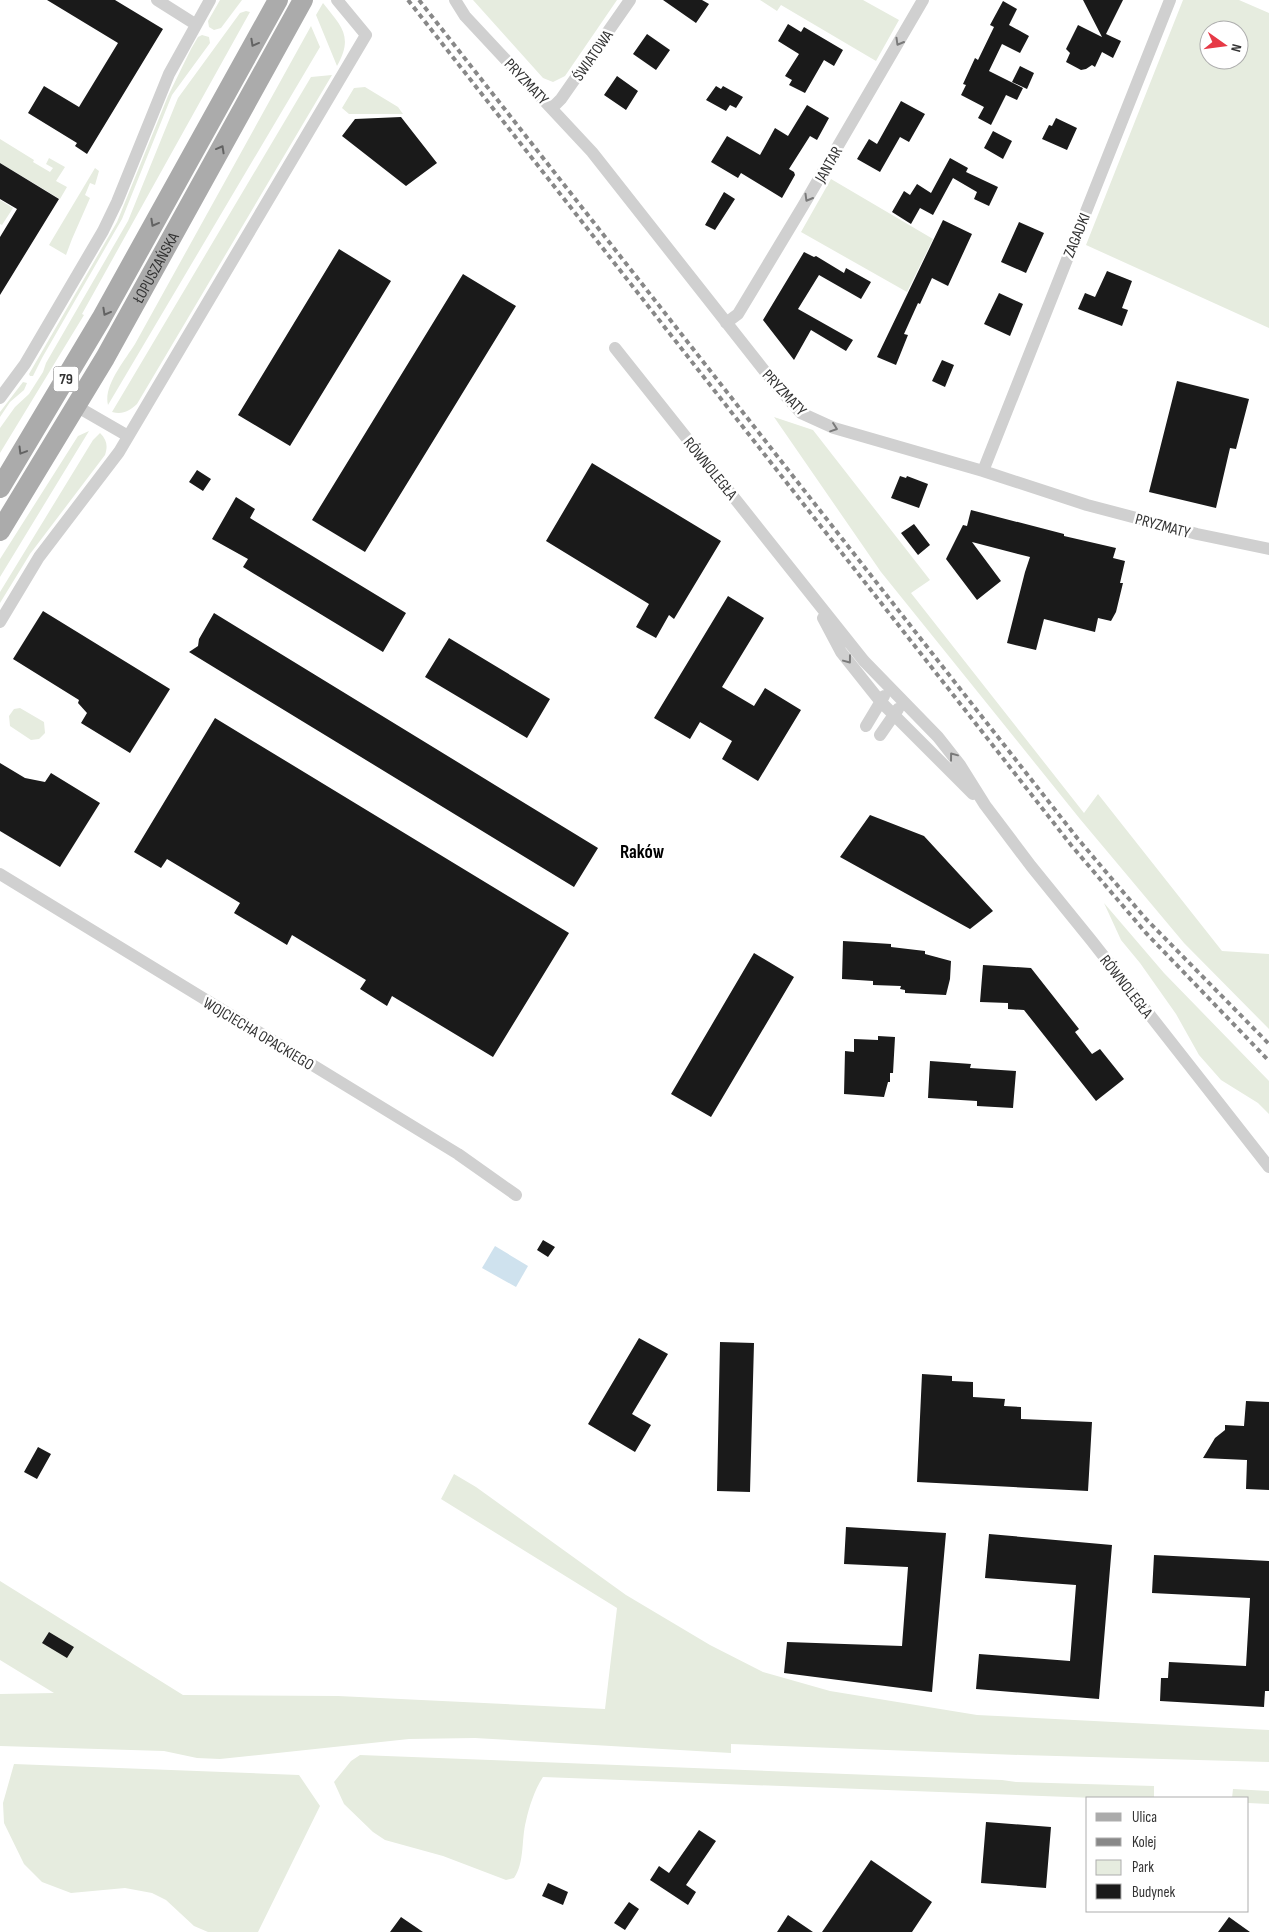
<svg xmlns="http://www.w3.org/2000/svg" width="1269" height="1932" font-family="'Sofia Sans Condensed',sans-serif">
	<rect width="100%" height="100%" fill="#fff"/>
	<path fill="#e6ecdf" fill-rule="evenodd" d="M220,0H242L221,28L214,30L209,27L208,21Z
		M473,0H617L565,76L553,82L543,78Z
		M760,0H863L899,20L876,61L781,5L777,11Z
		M1183,0H1239L1269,13V328L1086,245ZM1209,30H1239V60H1209Z
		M323,3C341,26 354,36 337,66L316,15Z
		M246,11L250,12L82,314L84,315L0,453V428L15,407L29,394L43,372L46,363L128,221L178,98L240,13Z
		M311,26L320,47L108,405C103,386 125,360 135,344Z
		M202,35L209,37L210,43L172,95L122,219L42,358L33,376H30L29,374L117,222L168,96L191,49L198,37Z
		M332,75L137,404C129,411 123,415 112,412L311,77Z
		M365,87L398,107L403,114H349L342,108L354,88Z
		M0,139L34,160L33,162L50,172L53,168L46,164L49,158L65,167L56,181L67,187L60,199L0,163Z
		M95,168L99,171L95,185L90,183L85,195L90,198L72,239L66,255L49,245Z
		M831,179L933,239L907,292L801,232Z
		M0,200L13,208L2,225L0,224Z
		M23,382L27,383L24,390L10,402L0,417V412Z
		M774,417L813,430L930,580L911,593L1084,813L1098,794L1222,951L1269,954V1029L1184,943L1080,819L881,572Z
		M89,431L0,577V559L78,436Z
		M100,433C107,440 108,446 105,455L30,554L0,603V592L93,440Z
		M20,708L44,722L45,733L39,739L31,740L10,726L9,716L14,709Z
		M1104,903L1164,973L1269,1081V1114L1258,1103L1221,1080L1199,1055L1176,1014L1140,963L1121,940Z
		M454,1474L476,1487L626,1595L710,1645L763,1672L830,1691L977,1715L1269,1730V1762L1021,1755L731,1744V1753L475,1738L409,1739L220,1759L197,1758L164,1751L0,1746V1694L54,1693L0,1660V1581L183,1695L338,1696L605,1709L617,1608L441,1499Z
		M360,1755L1002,1780L1016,1782L1154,1786V1798H1094L543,1777C535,1789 529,1807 526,1821C521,1840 525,1862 514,1878L506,1880L443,1856L385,1840L373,1832L344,1804L334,1782L351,1761Z
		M14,1764L299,1775L320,1806L258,1932H208L194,1926L166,1900L152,1893L125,1888L71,1893L42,1882L24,1864L4,1823L3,1803Z
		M1233,1789L1269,1791V1804L1248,1803V1798H1232Z"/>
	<path fill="#cfe2ee" d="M495,1246L528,1266L516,1287L482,1268Z"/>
	<path fill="#1a1a1a" d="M47,0H115L163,29L87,154L75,146L77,143L28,113L44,86L79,107L118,43Z
		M663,0H702L709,4L696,23Z
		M1083,0H1123L1106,34L1121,41L1113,58L1102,52L1095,67L1092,65L1086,69L1081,70L1066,62L1070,53L1066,49L1078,25L1102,37Z
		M1003,1L1017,9L1009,25L1029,36L1020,53L1002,44L989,71L1023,88L1017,100L1006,95L991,125L978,118L984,107L961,95L966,85L963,84L975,58L978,60L994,27L990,25Z
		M788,24L801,32L804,27L843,50L834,66L824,60L805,93L789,85L792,80L785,76L799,54L778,41Z
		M647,34L670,50L656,70L633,54Z
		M1020,66L1034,73L1027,89L1012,82Z
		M617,76L638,91L626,110L604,95Z
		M716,86L721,89L723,86L743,97L736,108L730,105L726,111L706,100Z
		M901,101L925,114L909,142L900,137L880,172L857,159L869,139L877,144Z
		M807,105L829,118L817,140L810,136L789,169L794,172L795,175L782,198L741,173L738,178L711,162L727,136L760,155L775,128L788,136Z
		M401,117L437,163L406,186L342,136L355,119Z
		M1056,118L1077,128L1067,150L1042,139L1049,125L1052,126Z
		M993,131L1012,141L1003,159L984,148Z
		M950,158L968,168L966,172L998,187L989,206L974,199L977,192L953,178L933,215L920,208L911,224L892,212L904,191L910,195L917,184L931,193Z
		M0,163L59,199L0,295V237L17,209L0,199Z
		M724,192L735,199L715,230L705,225Z
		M943,220L972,234L948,286L932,278L920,304L918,303L904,334L908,335L896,365L877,357Z
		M1019,222L1044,233L1026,273L1001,262Z
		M339,249L391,281L290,446L238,415Z
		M804,252L814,257L816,256L844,273L846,268L871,282L861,299L819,275L798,309L853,340L846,351L811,330L794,360L763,320Z
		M1107,271L1132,281L1122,308L1128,310L1122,326L1078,309L1085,293L1095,297Z
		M463,274L516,306L365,552L312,520Z
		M999,293L1023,304L1010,336L984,324Z
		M942,360L954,365L945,387L932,381Z
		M1177,381L1249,399L1236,449L1230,448L1216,508L1149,492Z
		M592,463L721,541L674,619L669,615L656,638L636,627L649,604L546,541Z
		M197,470L211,479L203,491L189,482Z
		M900,476L906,478L907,476L928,484L919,508L891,498Z
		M236,497L255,509L250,518L406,613L383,652L243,567L248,559L212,539Z
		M971,510L1064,534V536L1116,548L1113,558L1125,561L1120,583H1123L1116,612L1111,621L1098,618L1095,632L1044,619L1036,650L1007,643L1025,572L1030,557L972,542L1001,581L977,600L946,559L963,525L967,526Z
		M914,524L930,545L918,555L901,533Z
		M728,596L764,618L722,687L754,706L765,688L801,710L758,781L722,759L732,741L700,722L690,739L654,718Z
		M43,611L170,689L130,753L81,723L87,713L78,703L79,700L13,659Z
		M214,613L598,848L574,887L189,652L198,646L199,639Z
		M449,638L550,699L527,738L425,677Z
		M215,718L569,933L493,1057L392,996L387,1006L360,989L366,980L292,935L287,945L234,913L240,903L167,859L161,868L134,852Z
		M0,763L25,778L45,782L51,773L100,803L60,867L0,831Z
		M870,815L924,836L993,911L970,929L840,857Z
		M843,941L891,944V947L925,951V954L951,961L950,979L946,995L905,993V990L900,989L901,986L873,985V981L842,979Z
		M754,953L794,977L711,1117L671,1094Z
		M983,965L1031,968L1079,1029L1075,1032L1092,1054L1100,1049L1124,1079L1096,1101L1024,1010L1008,1009V1003L980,1002Z
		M878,1036L895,1037L893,1073H890V1082H888L884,1097L844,1094L845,1051L854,1052V1039L878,1040Z
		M930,1061L971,1064L970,1068L1016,1071L1013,1108L977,1106V1101L928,1098Z
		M543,1240L555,1247L548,1257L537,1250Z
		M639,1338L668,1354L632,1414L651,1425L635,1452L588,1424Z
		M720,1342L754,1343L750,1492L717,1491Z
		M922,1374L952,1376V1381L973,1382V1397L1005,1399L1004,1406L1021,1407V1419L1092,1422L1088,1491L917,1482Z
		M1246,1401L1269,1402V1490L1246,1489L1247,1460L1203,1458L1215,1438L1225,1430V1425L1244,1426Z
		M38,1447L51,1454L37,1479L24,1472Z
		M846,1527L946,1533L932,1692L784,1673L787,1642L902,1646L908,1567L844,1564Z
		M989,1534L1112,1545L1099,1699L976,1689L979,1654L1070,1661L1076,1585L985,1578Z
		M1154,1555L1269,1561V1691H1265L1264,1707L1160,1701L1161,1678H1168L1169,1662L1246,1666L1250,1598L1152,1593Z
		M49,1632L74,1647L67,1658L42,1643Z
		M986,1822L1051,1827L1046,1888L981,1883Z
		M699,1830L716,1841L686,1885L696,1892L688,1905L650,1880L659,1866L669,1873Z
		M871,1860L932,1902L912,1932H822Z
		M548,1883L568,1892L563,1905L542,1896Z
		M629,1902L639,1909L625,1930L614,1923Z
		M788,1915L813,1932H777Z
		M401,1917L423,1932H390Z
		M1229,1917L1250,1932H1218Z"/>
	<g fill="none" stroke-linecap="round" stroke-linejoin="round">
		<path stroke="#d0d0d0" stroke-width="12" d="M157,0L195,24
			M455,0L465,16L592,152L774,383L801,413L834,428L983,471L1087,505L1197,534L1269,549
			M552,108L561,99L630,0
			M726,323L738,314L803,206L923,0
			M615,348L864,661L938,737L960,765L985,805L1031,866L1091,940L1269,1167
			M0,398L25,364L103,231L117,202L169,74L210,0
			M76,406L128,436
			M983,471L1170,0
			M823,618L841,652L880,701L973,794
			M0,622L39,557L119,452L366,35L337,0
			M866,726L884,696
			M880,735L898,709
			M0,874L458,1154L516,1195"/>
		<g stroke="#ababab" stroke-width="20">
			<path d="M0,488L101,319L278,0"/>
			<path id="s1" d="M0,531L105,358L303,0"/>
		</g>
		<path stroke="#888" stroke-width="4" stroke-dasharray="5 4" stroke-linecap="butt" d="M408,0L1071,845L1146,933L1269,1061
			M419,0L1078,839L1146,919L1269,1044"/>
	</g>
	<defs><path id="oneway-chevron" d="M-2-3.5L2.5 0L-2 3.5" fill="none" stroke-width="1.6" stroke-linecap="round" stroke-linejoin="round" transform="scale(1.25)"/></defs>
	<g stroke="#7a7a7a">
		<use href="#oneway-chevron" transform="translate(899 42) rotate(120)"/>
		<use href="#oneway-chevron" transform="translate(808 198) rotate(120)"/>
		<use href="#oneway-chevron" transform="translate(834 428) rotate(19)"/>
		<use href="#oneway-chevron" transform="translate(848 660) rotate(53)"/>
		<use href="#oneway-chevron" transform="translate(953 756) rotate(-127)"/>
	</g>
	<g stroke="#636363">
		<use href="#oneway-chevron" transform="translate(254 43) rotate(119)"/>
		<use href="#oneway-chevron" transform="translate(221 149) rotate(-61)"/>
		<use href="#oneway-chevron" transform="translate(154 223) rotate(119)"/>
		<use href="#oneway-chevron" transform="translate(106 312) rotate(119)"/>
		<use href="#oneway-chevron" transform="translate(22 451) rotate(121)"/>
	</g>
	<g text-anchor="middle" stroke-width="5" stroke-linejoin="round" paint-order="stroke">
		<rect fill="#fff" stroke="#707070" stroke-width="1" x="53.5" y="366.5" width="25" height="25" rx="4"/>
		<g font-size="15" font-weight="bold" fill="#333">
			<text x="66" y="384">79</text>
		</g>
		<g font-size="16" fill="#333" stroke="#fff">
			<text transform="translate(592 55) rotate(-55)" y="6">ŚWIATOWA</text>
			<text transform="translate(527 81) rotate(47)" y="6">PRYZMATY</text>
			<text transform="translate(828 164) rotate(-60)" y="6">JANTAR</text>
			<text transform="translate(1076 235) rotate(-68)" y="6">ZAGADKI</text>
			<text dy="6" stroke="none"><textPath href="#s1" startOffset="306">ŁOPUSZAŃSKA</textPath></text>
			<text transform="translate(785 392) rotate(47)" y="6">PRYZMATY</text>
			<text transform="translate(711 468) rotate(51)" y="6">RÓWNOLEGŁA</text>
			<text transform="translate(1163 525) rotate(15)" y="6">PRYZMATY</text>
			<text transform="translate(1127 986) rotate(52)" y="6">RÓWNOLEGŁA</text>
			<text transform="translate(259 1033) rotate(31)" y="6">WOJCIECHA OPACKIEGO</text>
		</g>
		<g font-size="19" font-weight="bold" fill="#000" stroke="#fff">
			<text x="642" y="858">Raków</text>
		</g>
	</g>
	<rect x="1086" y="1797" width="162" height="115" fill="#ffffff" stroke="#adadad"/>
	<rect x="1096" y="1813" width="25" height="8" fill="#ababab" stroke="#adadad"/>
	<text x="1132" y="1822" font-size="15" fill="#333333">Ulica</text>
	<rect x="1096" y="1838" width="25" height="8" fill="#888888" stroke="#adadad"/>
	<text x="1132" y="1847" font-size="15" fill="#333333">Kolej</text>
	<rect x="1096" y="1860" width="25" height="15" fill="#e6ecdf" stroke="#adadad"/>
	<text x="1132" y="1872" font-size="15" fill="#333333">Park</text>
	<rect x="1096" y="1884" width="25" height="15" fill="#1a1a1a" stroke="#adadad"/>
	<text x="1132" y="1897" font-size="15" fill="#333333">Budynek</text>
	<g transform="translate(1224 45) rotate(104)"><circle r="24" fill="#ffffff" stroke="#adadad"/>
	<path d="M0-4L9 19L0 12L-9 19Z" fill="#e63946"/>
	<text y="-8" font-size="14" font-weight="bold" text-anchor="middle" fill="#333333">N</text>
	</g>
</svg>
